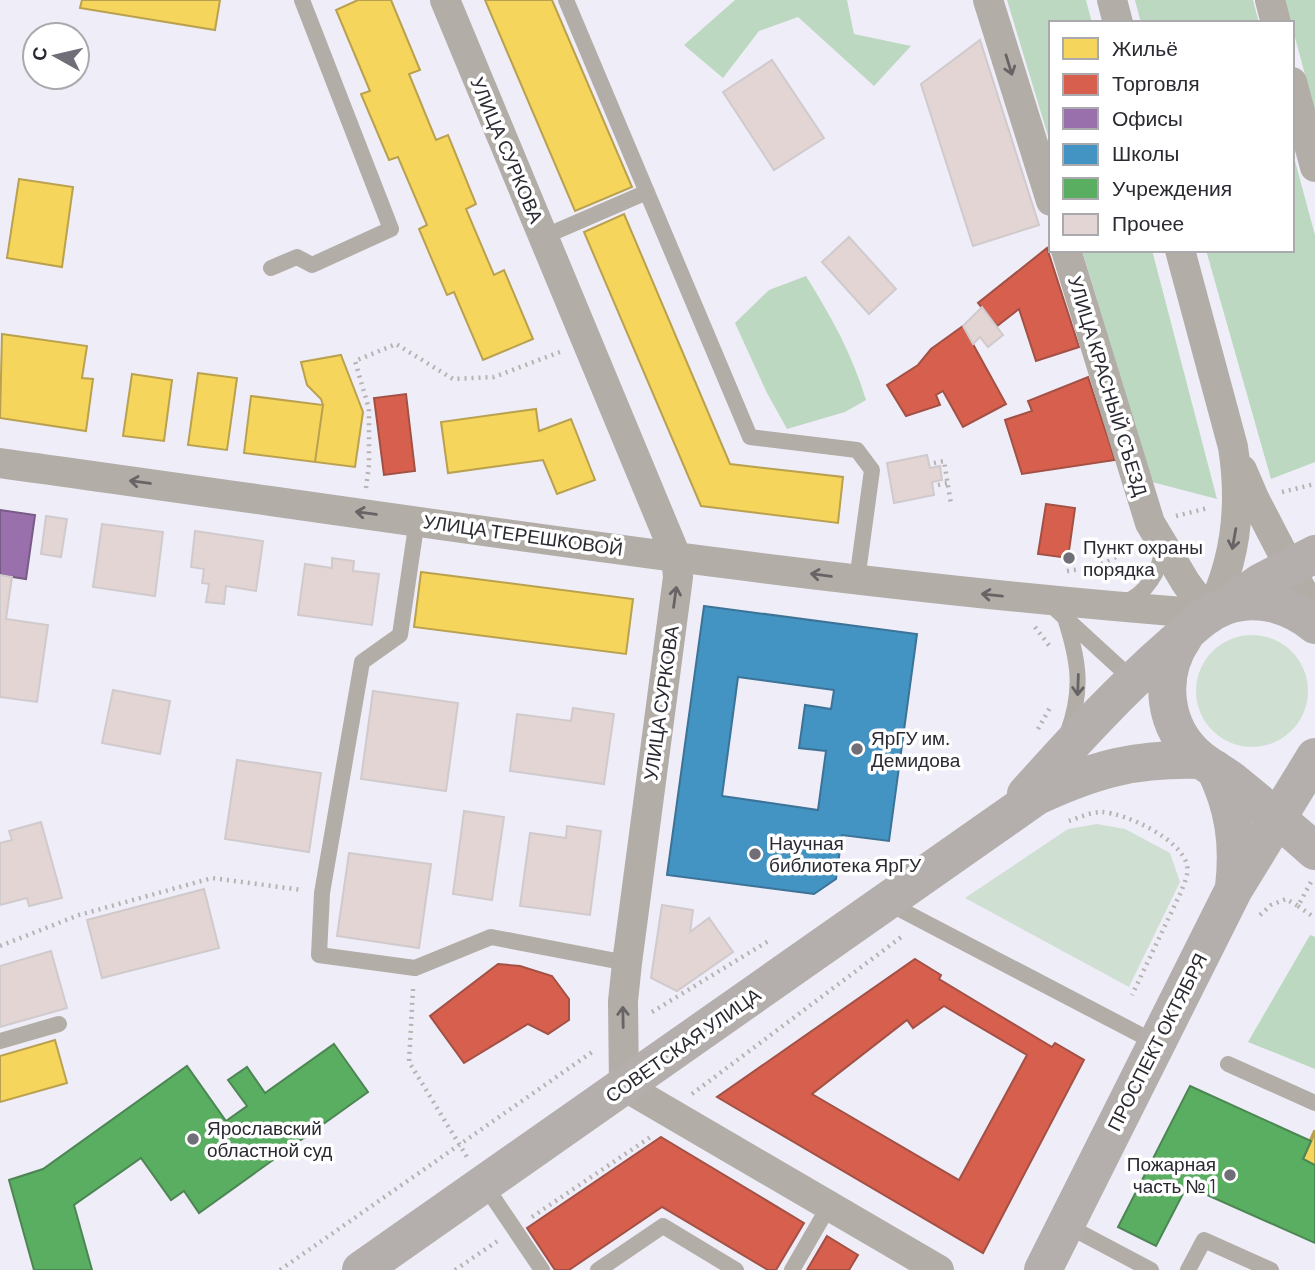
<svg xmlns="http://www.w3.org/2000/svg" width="1315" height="1270" font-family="Barlow,sans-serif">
	<rect width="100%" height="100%" fill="#efedf8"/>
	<path fill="#cfe0d3" d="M1196 691a56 56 0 1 1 112 0a56 56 0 1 1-112 0Z
		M1097,824L1125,829L1170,853L1180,882L1129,987L965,898L1068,829Z"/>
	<path fill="#bcd8c0" d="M735,0H847L854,34L911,46L874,86L798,17L759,31L723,78L684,45Z
		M1007,0H1086L1092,23H1051V146Z
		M1135,0H1253L1259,23H1141Z
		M1285,0H1315V112Z
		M1292,150L1315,235V462L1271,479L1206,250H1292Z
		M1082,250H1152L1217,499L1152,482Z
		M806,276C832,318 852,354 866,400L845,412L787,429L767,393L735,323L769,290Z
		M1310,935L1315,937V1069L1248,1042Z"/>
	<path fill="#f6d55c" stroke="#b9a14f" stroke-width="2" d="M82,0H220L215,30L80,8Z
		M358,0H391L420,70L409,74L436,140L448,135L476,204L466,209L494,275L504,270L533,339L483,360L454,292L447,295L419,229L427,225L398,157L389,160L361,94L370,91L336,10Z
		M485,0H552L632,187L575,211Z
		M19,179L73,187L62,267L7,258Z
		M624,214L730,464L843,477L838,523L701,506L584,232Z
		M2,334L87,346L82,378L93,379L86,431L0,418Z
		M341,355L363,412L355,467L315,462L323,405L321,399L307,385L301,362Z
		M198,373L237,378L227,450L188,445Z
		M132,374L172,380L164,441L123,436Z
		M251,396L323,405L315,462L244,453Z
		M536,409L539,431L571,419L595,480L557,494L543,460L448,473L441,422Z
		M421,572L633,599L626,654L414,627Z
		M55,1040L67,1083L0,1102V1056Z
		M1314,1131H1315V1166L1301,1160Z
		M1315,1133V1165L1303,1159Z"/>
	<path fill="#d6604d" stroke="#a35045" stroke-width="2" fill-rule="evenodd" d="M1047,248L1079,347L1036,361L1019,309L997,326L978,303Z
		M963,326L1006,404L963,427L943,391L936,395L940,405L906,416L887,385L918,365L931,349Z
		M1088,377L1115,460L1022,474L1005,420L1032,411L1028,401Z
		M406,394L415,471L384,475L374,398Z
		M1046,504L1075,508L1068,558L1038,554Z
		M915,959L941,975L939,979L997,1014L1052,1047L1055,1043L1084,1060L983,1253L717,1097ZM944,1006L1027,1055L959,1180L812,1094L907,1020L913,1028Z
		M498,964L520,966L552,976L569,999V1020L548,1034L528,1024L464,1063L430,1016Z
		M661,1137L804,1223L776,1270H768L662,1207L569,1270H555L527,1228Z
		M827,1236L858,1255L849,1270H807Z"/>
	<path fill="#9970ab" stroke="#785b86" stroke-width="2" d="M0,510L35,515L26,579L0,575Z"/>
	<path fill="#4393c3" stroke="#3c7397" stroke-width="2" fill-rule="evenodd" d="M704,606L917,634L889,841L842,835L836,879L814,894L667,875ZM738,677L834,690L831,709L805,705L799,748L826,751L818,810L722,796Z"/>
	<path fill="#5aae61" stroke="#4c8653" stroke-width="2" d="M334,1044L368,1092L199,1213L184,1191L171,1200L141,1158L74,1205L92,1270H34L9,1180L43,1169L187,1066L226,1121L247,1106L228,1080L247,1067L265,1093Z
		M1190,1086L1311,1141L1303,1159L1315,1165V1243L1187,1186L1156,1246L1118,1227Z"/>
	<path fill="#e2d5d3" stroke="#d0cacd" stroke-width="2" d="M980,40L1039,225L973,246L921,84Z
		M772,60L824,138L774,170L723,92Z
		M849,237L896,289L869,314L822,262Z
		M982,307L1003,335L988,347L980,337L973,344L963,326Z
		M927,455L930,468L940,466L942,480L932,482L934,495L894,503L887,463Z
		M46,516L67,519L61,557L41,554Z
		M102,524L163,532L155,596L93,587Z
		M195,531L263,541L256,591L226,586L224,604L206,602L209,584L202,583L204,569L191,567Z
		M332,558L354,561L353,571L379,574L372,625L298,615L305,564L332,568Z
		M0,575L12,577L6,619L48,625L37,702L0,697Z
		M113,690L170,701L160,754L102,743Z
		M373,691L458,703L446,791L361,779Z
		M573,708L614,714L604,784L510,771L517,714L571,721Z
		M237,760L321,773L309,852L225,839Z
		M464,811L504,817L492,900L453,894Z
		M41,822L62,898L29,906L27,898L0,905V843L12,840L9,831Z
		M567,826L601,831L590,915L520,906L530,833L566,838Z
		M349,853L431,864L419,948L337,936Z
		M204,889L219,948L102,978L87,920Z
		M662,905L693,910L690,932L709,918L733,952L677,991L651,978Z
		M51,951L67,1008L0,1027V966Z"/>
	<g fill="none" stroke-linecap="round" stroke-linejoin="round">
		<path stroke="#b6b3b2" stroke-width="4.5" stroke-dasharray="2 5" stroke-linecap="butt" d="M934,463L944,461L951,504
			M938,485L948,483
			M366,488L369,465V409L355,361L396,344L453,379L494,377L560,352
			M1282,492L1315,484
			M1176,516L1208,508
			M1067,571C1090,568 1116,564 1130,543
			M1035,627L1051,648
			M1038,729L1051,706
			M1069,821C1078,818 1091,812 1101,812C1126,813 1181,839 1187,865C1189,874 1184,884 1181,892L1132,995
			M1298,906L1315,918
			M1260,915L1271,905L1286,899L1298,906L1311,882
			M0,946L79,915L212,878L302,890
			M413,989L409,1062L467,1157
			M652,1012L770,940
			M692,1094L904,935
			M532,1217L652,1136
			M280,1270L595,1050
			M455,1270L499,1240"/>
		<path stroke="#b2ada7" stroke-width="16" d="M566,0L750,437L857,450L872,470L857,580
			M543,237L647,192
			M271,268L297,257L312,265L391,229L302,0
			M417,520L400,635L362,662L322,893L319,955L415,968L491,937L627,963
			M1049,603L1133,680
			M1123,603C1147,594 1160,571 1163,547
			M1066,621C1079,662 1083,690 1068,732
			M888,903L1156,1043
			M0,1041L59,1024
			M1228,1064L1315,1103
			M484,1184L542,1270
			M1066,1225L1151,1270
			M598,1270L663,1226L736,1270
			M792,1270L829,1206
			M1188,1270L1204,1240L1271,1270"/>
		<path stroke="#b2ada7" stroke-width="30" d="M445,0L676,556L678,577L627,963L623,1001L624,1086L939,1270
			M988,0L1051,201
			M1112,0L1118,23
			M1270,0L1276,23
			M1292,82L1315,167
			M1066,250L1150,523L1186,583L1209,614
			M1180,250L1233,447C1242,504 1236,562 1209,614
			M0,463C402,518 804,583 1209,614
			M1242,470L1254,498L1315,616"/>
		<path stroke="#b4afac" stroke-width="38" d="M1230,604L1261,582L1315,554
			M1184,637C1157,676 1163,729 1200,759C1211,768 1225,774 1236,784C1263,806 1289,828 1315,851
			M1215,769C1234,808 1239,844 1234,887
			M1026,794C1073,742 1120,690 1173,644C1190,630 1204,614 1225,606C1257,595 1290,604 1315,625
			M361,1270L1037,796C1095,769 1136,758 1201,760
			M1043,1270L1234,889L1315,757"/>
	</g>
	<defs><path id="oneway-shaft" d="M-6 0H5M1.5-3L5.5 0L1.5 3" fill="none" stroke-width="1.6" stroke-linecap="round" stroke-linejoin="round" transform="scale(1.75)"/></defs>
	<g stroke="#686466">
		<use href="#oneway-shaft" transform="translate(1009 65) rotate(73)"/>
		<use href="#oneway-shaft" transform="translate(140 482) rotate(-172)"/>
		<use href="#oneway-shaft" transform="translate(366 513) rotate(-172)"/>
		<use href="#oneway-shaft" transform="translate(1234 539) rotate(100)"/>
		<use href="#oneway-shaft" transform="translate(821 575) rotate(-172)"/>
		<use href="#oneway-shaft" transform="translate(992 595) rotate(-174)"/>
		<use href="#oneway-shaft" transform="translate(675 597) rotate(-82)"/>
		<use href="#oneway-shaft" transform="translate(1078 685) rotate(92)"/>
		<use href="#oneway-shaft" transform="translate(623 1017) rotate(-91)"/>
	</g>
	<g fill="#706e77" stroke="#fff" stroke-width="2.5">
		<circle cx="1069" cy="558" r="7"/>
		<circle cx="857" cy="749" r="7"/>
		<circle cx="755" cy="854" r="7"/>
		<circle cx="193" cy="1139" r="7"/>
		<circle cx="1230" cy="1175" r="7"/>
	</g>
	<g text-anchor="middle" stroke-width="7" stroke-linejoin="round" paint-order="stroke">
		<g font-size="19" fill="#2b2931" stroke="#fff">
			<text transform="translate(507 150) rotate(67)" y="7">УЛИЦА СУРКОВА</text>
			<text transform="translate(1108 386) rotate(73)" y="7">УЛИЦА КРАСНЫЙ СЪЕЗД</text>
			<text transform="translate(523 535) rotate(8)" y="7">УЛИЦА ТЕРЕШКОВОЙ</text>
			<text transform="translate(661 703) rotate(-82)" y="7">УЛИЦА СУРКОВА</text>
			<text transform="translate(1157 1042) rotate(-63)" y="7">ПРОСПЕКТ ОКТЯБРЯ</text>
			<text transform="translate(683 1045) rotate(-35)" y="7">СОВЕТСКАЯ УЛИЦА</text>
		</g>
		<g font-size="19" fill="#2b2931" stroke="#fff" text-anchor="start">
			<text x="1083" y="554">Пункт охраны<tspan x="1083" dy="22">порядка</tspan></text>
			<text x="871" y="745">ЯрГУ им.<tspan x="871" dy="22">Демидова</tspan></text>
			<text x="769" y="850">Научная<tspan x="769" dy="22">библиотека ЯрГУ</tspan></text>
			<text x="207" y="1135">Ярославский<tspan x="207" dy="22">областной суд</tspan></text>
			<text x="1216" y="1171" text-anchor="end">Пожарная<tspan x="1216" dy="22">часть № 1</tspan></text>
		</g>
	</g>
	<rect x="1049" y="21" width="245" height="231" fill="#ffffff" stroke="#aaa9ad" stroke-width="2"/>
	<rect x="1063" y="38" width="35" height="21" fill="#f6d55c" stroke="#aaa9ad" stroke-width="2"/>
	<text x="1112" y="56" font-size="21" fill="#2b2931">Жильё</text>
	<rect x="1063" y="74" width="35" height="21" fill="#d6604d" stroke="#aaa9ad" stroke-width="2"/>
	<text x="1112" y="91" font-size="21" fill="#2b2931">Торговля</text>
	<rect x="1063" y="108" width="35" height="21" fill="#9970ab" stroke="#aaa9ad" stroke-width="2"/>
	<text x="1112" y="126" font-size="21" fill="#2b2931">Офисы</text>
	<rect x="1063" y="144" width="35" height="21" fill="#4393c3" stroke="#aaa9ad" stroke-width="2"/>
	<text x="1112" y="161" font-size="21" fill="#2b2931">Школы</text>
	<rect x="1063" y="178" width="35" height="21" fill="#5aae61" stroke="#aaa9ad" stroke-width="2"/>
	<text x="1112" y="196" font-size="21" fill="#2b2931">Учреждения</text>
	<rect x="1063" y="214" width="35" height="21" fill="#e2d5d3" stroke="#aaa9ad" stroke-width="2"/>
	<text x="1112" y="231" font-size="21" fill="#2b2931">Прочее</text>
	<g transform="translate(56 56) rotate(278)"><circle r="33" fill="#ffffff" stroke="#aaa9ad" stroke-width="2"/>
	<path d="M0-5L12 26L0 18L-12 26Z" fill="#706e77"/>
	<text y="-10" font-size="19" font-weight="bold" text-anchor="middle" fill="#2b2931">С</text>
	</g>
</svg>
